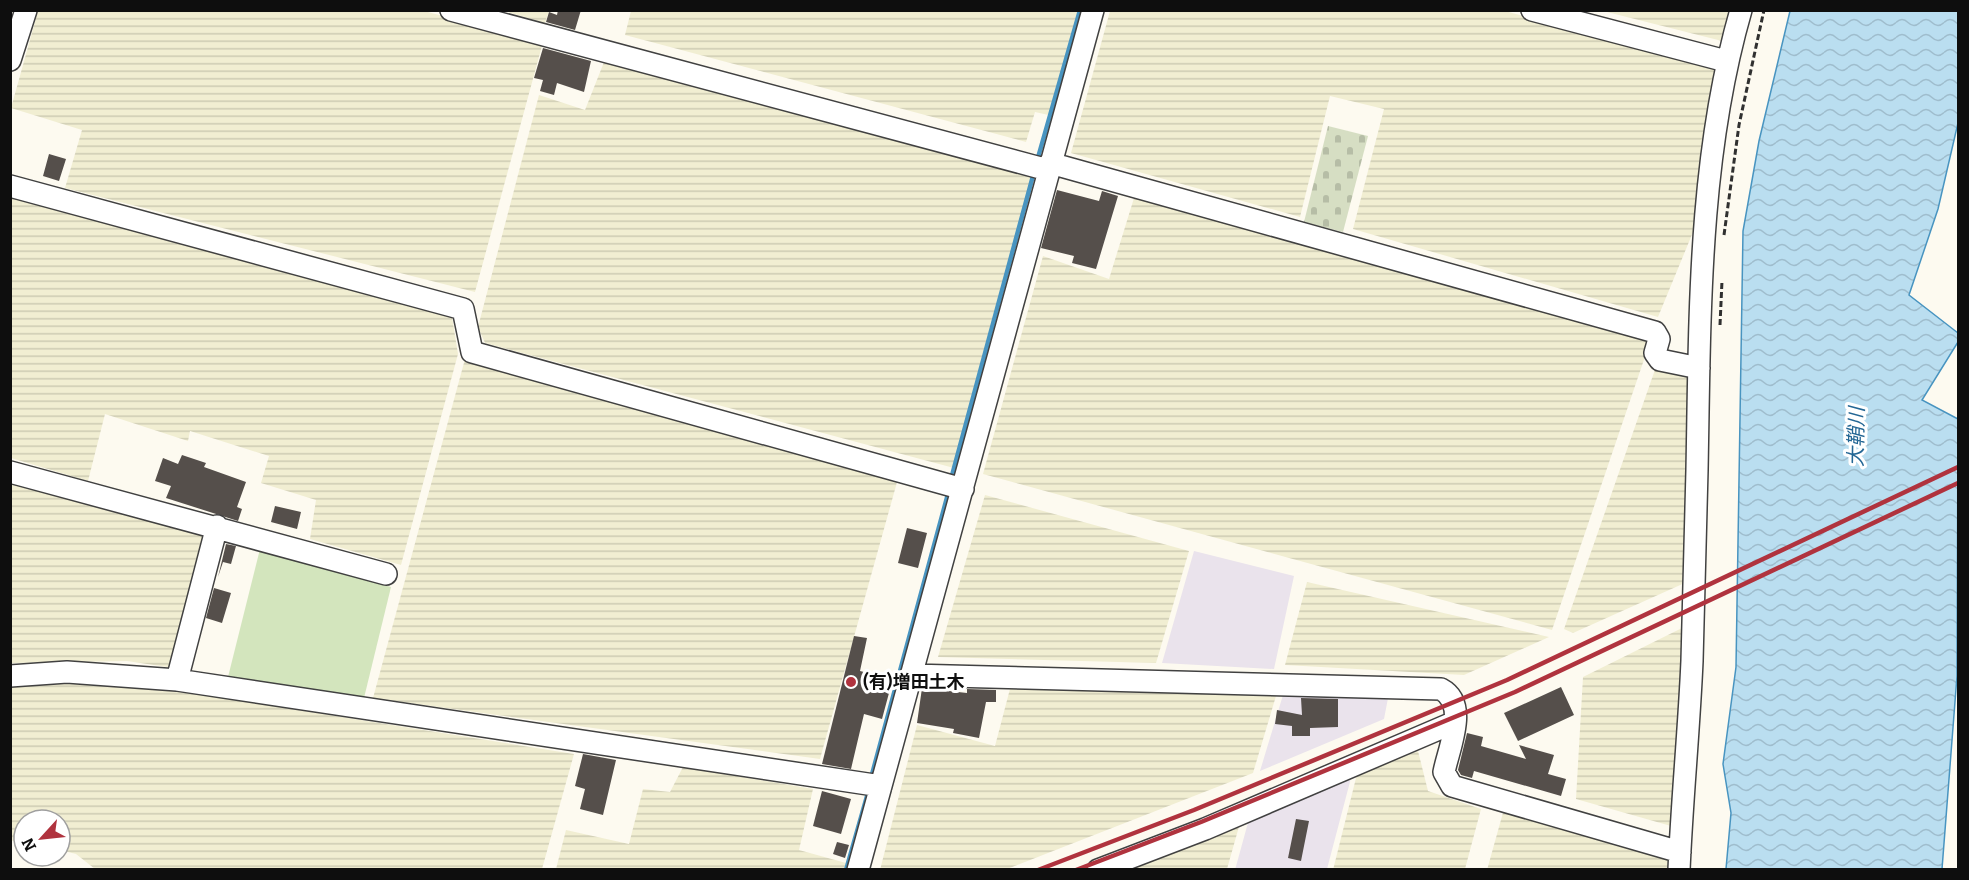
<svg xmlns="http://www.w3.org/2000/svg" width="1969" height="880" font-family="Bitter,'Noto Sans JP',serif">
	<defs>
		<pattern id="farmland-rules" width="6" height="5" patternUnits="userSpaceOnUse" patternTransform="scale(1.5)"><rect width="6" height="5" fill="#f1eed2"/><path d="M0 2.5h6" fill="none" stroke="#cdcbb3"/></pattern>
		<pattern id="cemetery-stones" width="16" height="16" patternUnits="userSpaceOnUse" patternTransform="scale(1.5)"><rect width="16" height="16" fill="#d6dec3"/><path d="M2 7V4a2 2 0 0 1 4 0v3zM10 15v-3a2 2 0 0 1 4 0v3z" fill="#b6bda6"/></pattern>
		<pattern id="water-waves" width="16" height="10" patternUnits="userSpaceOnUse" patternTransform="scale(1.5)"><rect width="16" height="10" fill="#badef0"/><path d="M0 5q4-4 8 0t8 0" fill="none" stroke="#9fbdcd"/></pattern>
	</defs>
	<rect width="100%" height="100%" fill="#fdfaf0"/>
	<path fill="#eae3ec" d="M1194,551L1294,576L1274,669L1162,663Z
		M1389,693L1384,719L1260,771L1283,695Z
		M1351,778L1327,869L1235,870L1249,819Z"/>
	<path fill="url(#farmland-rules)" d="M38,11H424L543,42L475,292L65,188L82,130L11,108Z
		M504,11H549L545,23Z
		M631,11H1083L1053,116L1035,112L1026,142L625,35Z
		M1110,11H1505L1719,69L1698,220L1658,317L1353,229L1384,109L1330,96L1300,217L1071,153Z
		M1603,11H1734L1726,42Z
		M606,57L1035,172L954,468L485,343L478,327L539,95L585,110Z
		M10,196L452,317L458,354L401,565L310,539L316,500L261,483L269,456L190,431L188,441L105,414L88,481L11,458Z
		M1134,198L1555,310L1650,342L1552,630L983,474L1043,256L1109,279Z
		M465,359L899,475L820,759L373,698Z
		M1657,364L1692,372L1687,582L1573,633L1564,629Z
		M10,480L208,531L174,668L127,661L11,663Z
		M985,495L1189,551L1156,663L938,657Z
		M1307,582L1549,637L1464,675L1285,665Z
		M1684,627L1678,828L1576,799L1583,677Z
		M84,683L178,691L574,754L542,869H95L76,854L60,850V820H24V840L11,841L10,686Z
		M1011,685L1276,696L1253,773L1007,869L880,870L917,725L995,746Z
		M1418,751L1428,791L1481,809L1465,869L1333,870L1357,774Z
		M683,767L813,789L799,850L846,863L844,869H556L566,830L629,844L643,789L670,792Z
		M1504,809L1677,859L1676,869L1487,870Z
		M1240,823L1227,869H1117Z"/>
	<path fill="#d3e5bd" d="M260,549L391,587L364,698L228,677Z"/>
	<path fill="url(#cemetery-stones)" d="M1328,126L1368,136L1343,232L1304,222Z"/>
	<path fill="url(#water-waves)" stroke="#4894c0" stroke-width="1.5" d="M1790,11H1958V123L1938,209L1909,295L1958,333V342L1922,400L1958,419L1957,676L1942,869H1726L1731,813L1723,764L1736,667L1743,231L1759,141Z"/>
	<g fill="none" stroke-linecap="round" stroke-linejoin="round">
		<path stroke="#4894c0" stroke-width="4.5" d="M1037,161L1080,10
			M951,479L1034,172
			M871,778L949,490
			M846,870L869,789"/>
	</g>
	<path fill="#554f4b" d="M558,10H581L575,30L546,22L549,12L557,15Z
		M543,48L591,61L584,92L557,83L554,95L540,91L543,80L534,78Z
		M49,154L66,159L59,181L43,176Z
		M1057,190L1099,201L1102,191L1118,196L1096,269L1072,263L1074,256L1041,248Z
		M182,455L206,463L204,467L246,482L237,507L242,509L238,521L166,498L171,486L155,481L163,458L178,464Z
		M275,506L301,512L297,529L271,522Z
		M907,528L927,533L918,568L898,563Z
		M226,544L236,546L231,564L223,562L218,577Z
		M214,588L231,593L222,623L206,618Z
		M854,636L867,638L860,671L864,672L861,685L889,693L882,719L864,714L851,769L822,764Z
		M1561,687L1574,715L1518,741L1504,713Z
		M922,688L967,693V689L996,690V702H986L979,738L953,733L954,729L917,723Z
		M1301,698L1338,699V727L1310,728V736H1292V726L1275,724L1277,710L1302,715Z
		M1467,733L1483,737L1481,746L1526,759L1519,745L1554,755L1548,774L1566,779L1561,796L1474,771L1472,778L1461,775L1458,770Z
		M583,754L616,760L603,815L580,809L585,789L575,786Z
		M822,791L851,799L841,834L813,826Z
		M1296,819L1309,821L1301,861L1288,858Z
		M837,842L849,845L845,858L833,854Z"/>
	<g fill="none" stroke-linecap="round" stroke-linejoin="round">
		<defs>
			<path id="minor" d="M451,10L1048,170
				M1532,10L1726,61
				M10,60L26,10
				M1050,163L1655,332L1659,339L1655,353L1660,360L1699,368
				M10,186L463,309L472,352L963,489
				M10,472L386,574
				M911,675L1441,689C1469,704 1449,747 1444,772L1452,786L1680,852
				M10,676L67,672L177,680L881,786
				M177,680L217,526
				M858,870L1093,10
				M1098,870L1205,829L1455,722
				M1679,870C1682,800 1689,730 1692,661C1694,597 1695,534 1697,470C1700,317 1698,159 1741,10"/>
		</defs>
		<use href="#minor" stroke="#414141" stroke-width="24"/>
		<path stroke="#303030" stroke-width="3" stroke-dasharray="6 3" stroke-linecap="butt" d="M1724,235L1739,125L1764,10
			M1720,325L1722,281"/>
		<use href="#minor" stroke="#fff" stroke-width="21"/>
		<path stroke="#b0333e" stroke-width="4.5" d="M1038,870L1194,810L1507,680L1958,467
			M1076,870L1201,822L1515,692L1958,483"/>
	</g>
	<circle fill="#b0333e" stroke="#fff" stroke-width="2" cx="851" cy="682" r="6"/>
	<g text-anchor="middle" stroke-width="6" stroke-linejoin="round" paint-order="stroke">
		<g font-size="18" font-weight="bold" fill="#0e0e0e" stroke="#fff" text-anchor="start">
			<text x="863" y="688">(有)増田土木</text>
		</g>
		<g font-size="20" font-style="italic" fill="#236694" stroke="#fff">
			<text transform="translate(1856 437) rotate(-89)" y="7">大鞘川</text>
		</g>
	</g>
	<rect width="1969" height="880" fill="none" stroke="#0e0e0e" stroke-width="24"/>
	<g transform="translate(42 838) rotate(243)"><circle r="28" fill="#ffffff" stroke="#9f9f9f" stroke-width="1.5"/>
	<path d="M0-4.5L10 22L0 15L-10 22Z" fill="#b0333e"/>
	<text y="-9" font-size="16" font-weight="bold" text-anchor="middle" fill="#0e0e0e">N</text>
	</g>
</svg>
